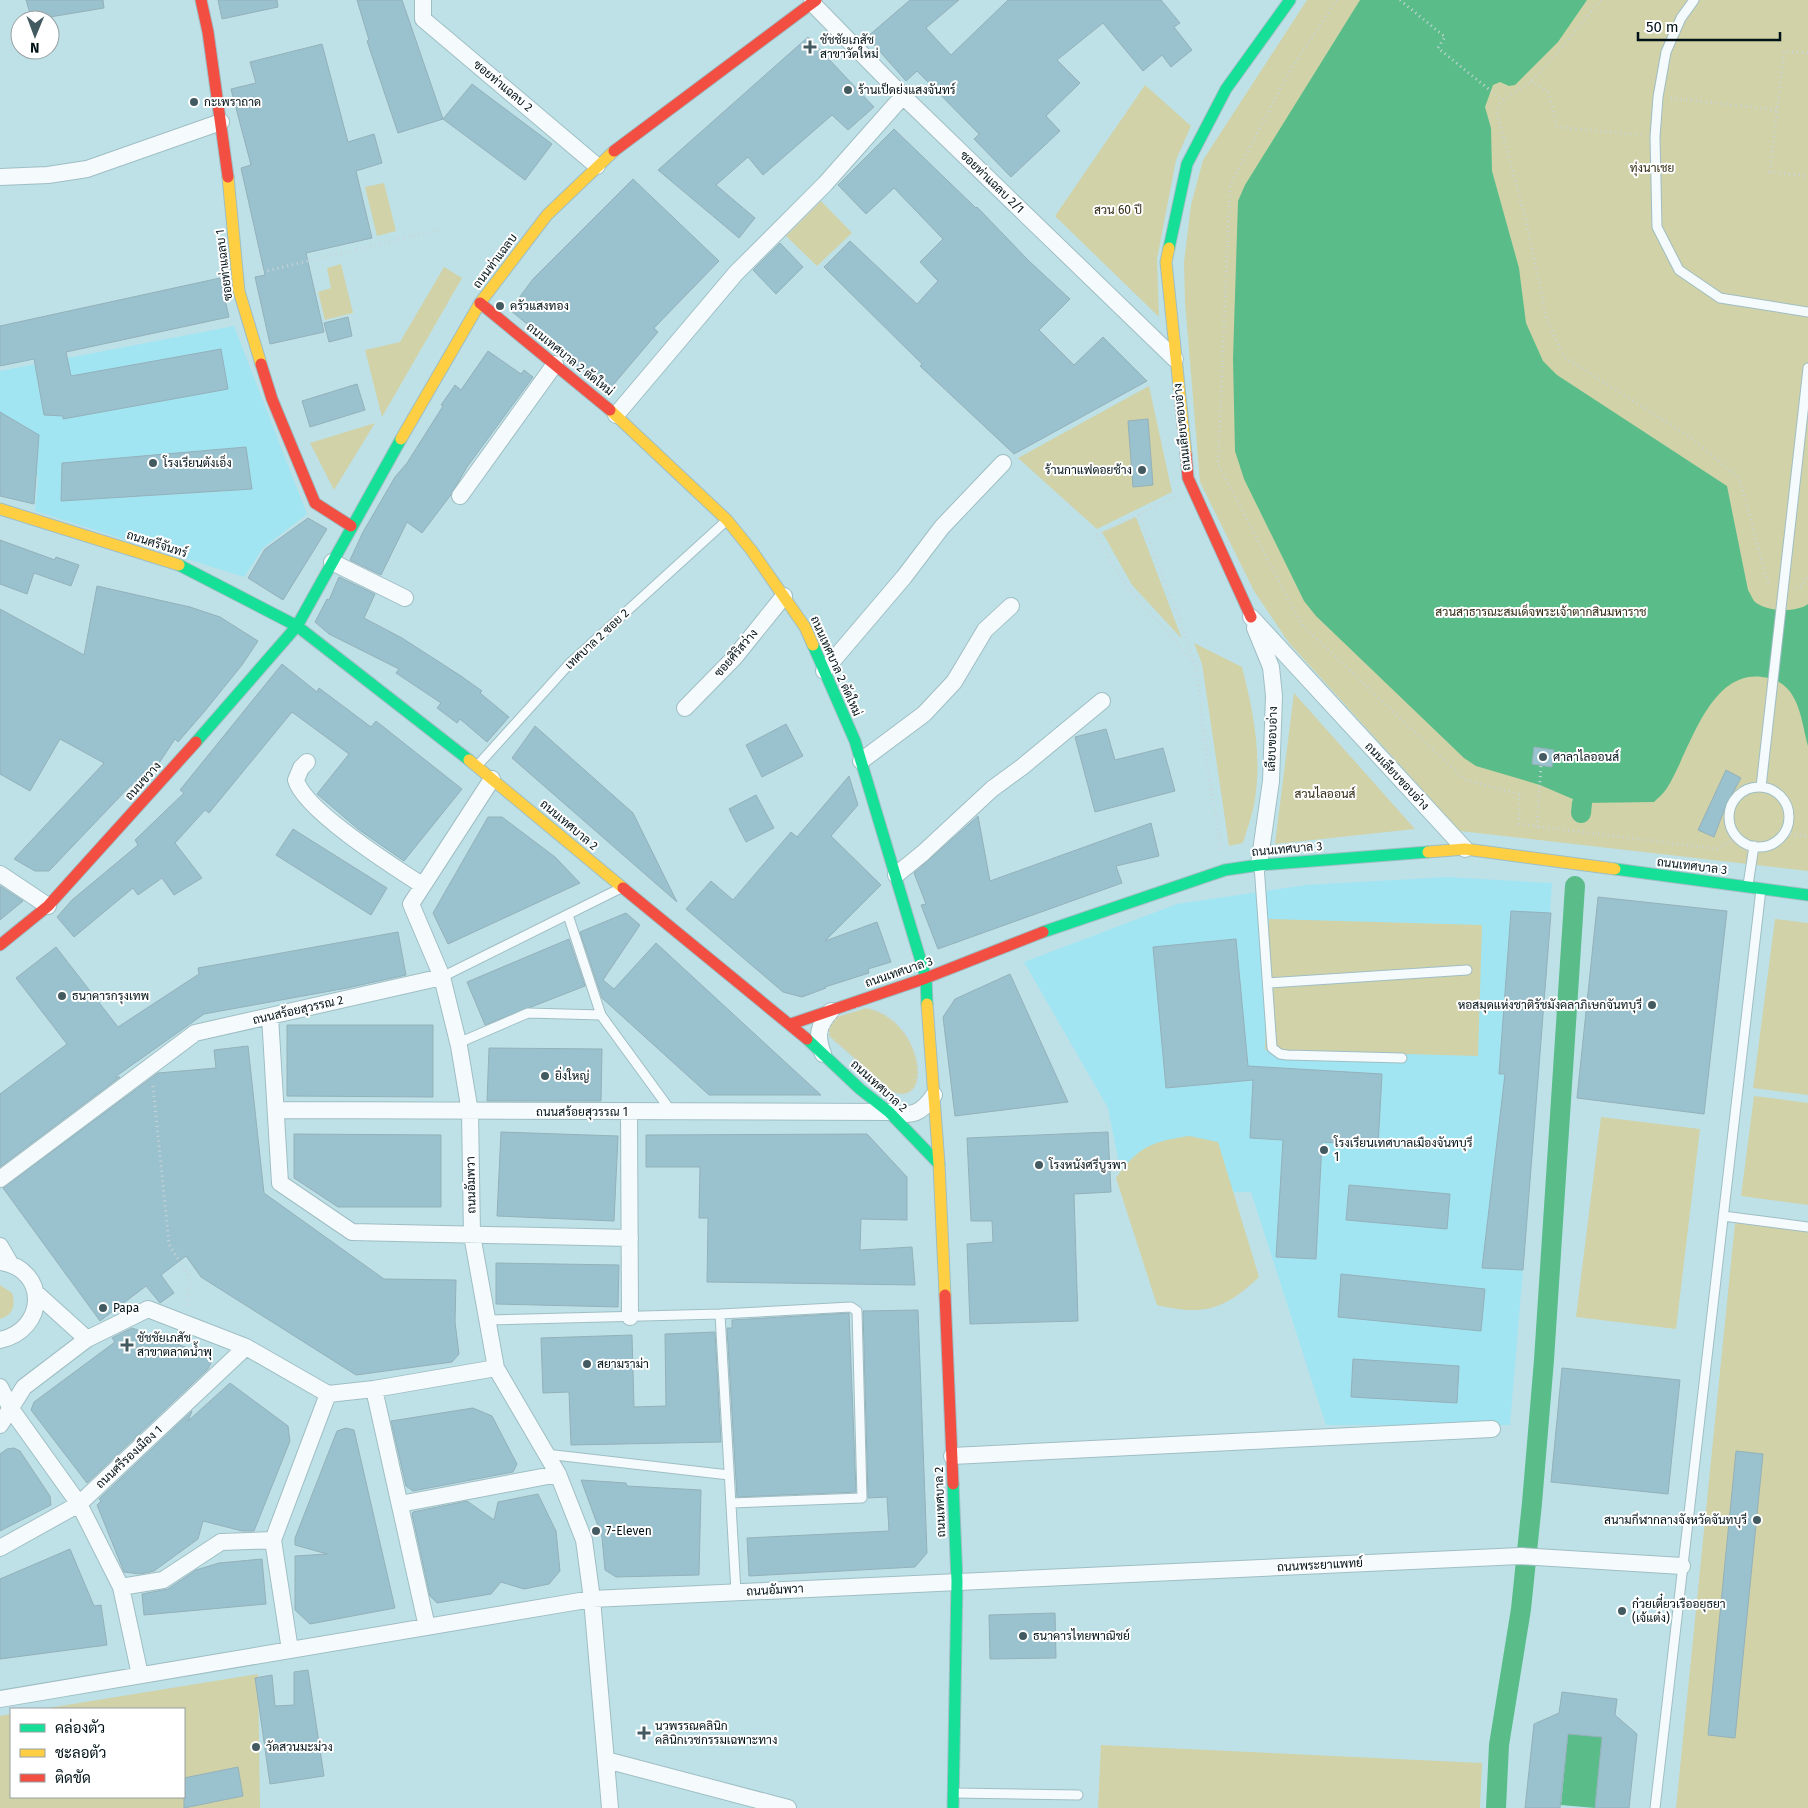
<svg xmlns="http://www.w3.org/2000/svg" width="1808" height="1808" font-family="'Fira Sans',Sarabun,sans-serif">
	<rect width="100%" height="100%" fill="#bee1e8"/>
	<path fill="#a1e5f2" d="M234,326L307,514L263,548L244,577L35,511L38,476L0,450V371Z
		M1447,877L1552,883L1539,1077L1510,1425H1326L1251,1192L1125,1194L1108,1108L1024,962L1177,904L1306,885Z"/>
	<path fill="#d1d2a7" d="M1307,0H1808V871L1460,831L1289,643L1254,591L1200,482L1185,302L1184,262L1191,205L1203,160Z
		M1145,85L1191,126L1176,160L1157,259L1159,317L1055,216Z
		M384,183L396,231L377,236L365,187Z
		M821,201L852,233L817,266L786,236Z
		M341,264L353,313L325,320L318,292L331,288L327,268Z
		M444,267L462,278L382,417L365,350L400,342Z
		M1149,386L1172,492L1097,529L1018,458Z
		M375,423L334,490L310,443Z
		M1136,517L1182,639L1132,585L1102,532Z
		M1194,643L1242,667C1253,710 1262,754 1255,799C1253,814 1247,829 1243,843L1229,846L1202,664Z
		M1294,693L1415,829L1275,844Z
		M1269,919L1482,925L1478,1056L1265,1050Z
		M1775,919L1808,923V1095L1753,1088Z
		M867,1008C924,1021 934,1108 893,1092L829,1036V1027L837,1017Z
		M1754,1096L1808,1103V1205L1741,1196Z
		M1601,1117L1700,1129L1676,1329L1576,1317Z
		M1189,1136L1218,1142L1259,1277C1224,1310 1204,1316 1157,1305L1116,1178C1139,1146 1151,1142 1189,1136Z
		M1735,1223L1808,1232V1808H1676Z
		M0,1285L12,1293C16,1305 13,1315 0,1319Z
		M258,1674L260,1808H0V1716L11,1714V1797H184V1709H42Z
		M1101,1745L1482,1763L1480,1808H1098Z"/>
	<path fill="#5abd89" d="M1360,0H1587L1558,42L1515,85L1509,86L1500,82L1493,85L1485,107L1491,128L1492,171L1519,268L1526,323L1543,361L1557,375L1727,486L1748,590C1750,593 1752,598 1754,601C1765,612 1796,613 1808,604V746C1800,716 1799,681 1762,677C1708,670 1689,754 1667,788C1664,793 1658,798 1654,802L1582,803L1540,785L1476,766L1464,758L1316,616L1304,601L1244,479L1235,451L1233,359L1238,201L1245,185Z
		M1568,1734L1602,1737L1595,1808L1561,1805Z"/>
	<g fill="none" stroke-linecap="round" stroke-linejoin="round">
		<path stroke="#5abd89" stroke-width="20" d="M1581,813L1582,803
			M1496,1808L1499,1745L1521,1609L1532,1503L1544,1360L1575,886"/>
	</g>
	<path fill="#9ac1ce" stroke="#94b1ba" d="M26,0H103L104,8L32,20Z
		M218,0H277L278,7L222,19Z
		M357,0H402L443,119L398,133L367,41L369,40Z
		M910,0H959L926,28L951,55L1008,0H1161L1180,23L1174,27L1192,50L1171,67L1162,55L1143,71L1103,23L1057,60L1080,83L1046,116L1060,131L1011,177L974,139L979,134L917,71L906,81L867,37Z
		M808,37L874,107L848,130L832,115L763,175L748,157L716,185L755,218L739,238L658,170Z
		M322,44L348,142L374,134L382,163L356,171L372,238L306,253L324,332L270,344L255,277L265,275L241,168L251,165L231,89L256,83L250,62Z
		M472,84L552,144L525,180L443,119Z
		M894,129L976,208L977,207L1029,261L1070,299L1039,330L1074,365L1103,337L1147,381L1014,454L920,366L922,364L824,267L850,241L917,304L938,281L920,262L943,239L894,188L866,214L838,185Z
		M633,179L719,261L654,328L658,332L608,391L510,310L533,279Z
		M780,243L803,267L776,294L753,270Z
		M220,278L229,317L66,352L71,376L221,349L228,389L63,419V416L44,415L34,359L0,366V326Z
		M348,317L352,336L329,342L324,323Z
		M488,351L521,374L524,370L533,377L467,467L450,496L422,533L407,522L381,575L350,560L363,532L395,477L407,463L443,406L441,405L455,385L461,390Z
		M357,384L365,410L310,427L302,401Z
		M0,412L39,435L34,504L0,496Z
		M1148,419L1153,485L1133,487L1128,421Z
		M246,447L252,489L61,501L62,463Z
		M308,518L327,529L283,600L248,578L265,549Z
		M0,540L55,560L56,557L79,565L71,586L34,573L27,594L0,584Z
		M339,577L375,594L364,618L402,638L461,676L482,691L480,693L509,717L487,742L460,719L457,723L437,708L441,703L396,673L399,669L329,634L315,622L327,599L329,600Z
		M97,586L190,607L220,617L258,641L242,665L204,712L178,742L175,739L159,763L156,761L135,788L131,785L49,871H35L14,859L104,763L60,739L30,791L0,774V609L84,655Z
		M282,664L317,692L319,688L371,727L376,721L462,789L404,861L358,829L317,794L349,754L292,712L209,813L205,810L175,843L202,878L174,895L162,878L138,895L133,888L74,937L57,917L72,900L138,845L135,840L184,793L180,790Z
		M786,724L803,756L762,777L746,745Z
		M535,726L633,813L677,902L512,758Z
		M1106,729L1115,760L1163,748L1175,791L1095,812L1075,737Z
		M1534,747L1554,750L1552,767L1532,764Z
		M1726,770L1741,778L1726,805L1714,837L1698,830Z
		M849,776L858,805L831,836L881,885L825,941L877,922L891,962L868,969L869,973L825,987L826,988L802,997L783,992L686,909L711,881L733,900L791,832L797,837Z
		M756,795L774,828L746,842L729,809Z
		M978,816L990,881L1151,823L1159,856L1116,866L1122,883L938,949L921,905L926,904L914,873Z
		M488,817H502L555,857L580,883L448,944L433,913Z
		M293,829L387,888L371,915L276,855Z
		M0,886L23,901L0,920Z
		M1598,897L1727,911L1704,1114L1577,1098Z
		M1511,911L1551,913L1523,1270L1482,1268L1505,1074H1499Z
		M626,913L640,925L603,980L614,989L656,943L821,1095H709L602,998L580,932Z
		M398,932L406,975L347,988L204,1014L115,1077H120L0,1167V1094L67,1044L16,978L56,947L118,1027L199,974L198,968Z
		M569,939L585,986L485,1025L467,982Z
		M1236,939L1248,1066L1382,1074L1378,1146L1322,1142L1316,1259L1276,1257L1283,1140L1250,1138L1253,1080L1166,1088L1153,947Z
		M1010,974L1068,1102L955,1116L943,1017L955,999Z
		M287,1025H433V1097L287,1096Z
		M248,1046L264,1193L384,1279L456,1280L455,1322L459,1354L452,1362L356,1375L201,1277L186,1256L161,1275L174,1293L160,1303L146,1286L100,1321L3,1188L158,1073L216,1068L214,1050Z
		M489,1048L602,1049L601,1101H487Z
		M501,1132L618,1136L614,1221L497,1216Z
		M1108,1132L1111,1192L1074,1194L1078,1321L970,1324L967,1244L993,1242L992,1221H971L967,1138Z
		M294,1134L441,1135V1207H338L294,1178Z
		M867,1134L907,1177V1220L861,1219L860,1250L912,1247L915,1285L707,1282L708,1218H699L700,1167H646V1135Z
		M1349,1185L1450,1194L1447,1229L1346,1220Z
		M496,1263L619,1265L618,1307L496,1304Z
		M1341,1274L1485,1289L1481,1331L1338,1317Z
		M918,1310L927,1553L915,1567L749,1576L747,1538L889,1531L887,1497L868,1498L863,1311Z
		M849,1313L856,1492L737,1497L727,1328H732V1320Z
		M132,1328L205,1354L210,1357L211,1363L208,1369L87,1483L31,1410L34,1402L115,1342L112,1338Z
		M715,1332L721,1442L571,1445L569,1392L543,1393L541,1338L632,1335L634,1407L666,1406L665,1334Z
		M1353,1359L1459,1366L1457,1403L1351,1397Z
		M1562,1368L1680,1380L1668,1494L1551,1482Z
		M230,1383L288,1426L290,1441L254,1531H242L203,1521L198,1539L154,1571L140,1574L124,1572L97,1505L101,1501L99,1499L192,1411L188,1421Z
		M473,1408L492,1416L517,1464L513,1472L413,1491L406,1486L391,1421Z
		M346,1428L354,1430L395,1608L310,1624L295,1610V1556L327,1554L295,1545V1538L337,1431Z
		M14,1448L20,1451L50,1496L51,1505L0,1531V1454L7,1449Z
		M1736,1451L1763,1454L1735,1738L1708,1735Z
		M581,1480L626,1483L627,1486L701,1490L699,1575L616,1577L605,1570L602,1537Z
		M538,1494L556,1531L560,1571L549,1584L524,1589L501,1582L491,1594L437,1603L430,1596L412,1514L413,1512L467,1501L494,1520L498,1502Z
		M70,1549L94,1606L101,1605L107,1645L0,1659V1579Z
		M262,1559L266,1604L144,1615L142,1594L168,1589L196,1570L219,1563Z
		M1055,1613L1056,1658L990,1659L989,1615Z
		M308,1670L324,1776L270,1784L255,1678L272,1675L275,1706L294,1705V1672Z
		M1562,1692L1617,1699L1615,1715L1637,1734L1629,1808H1595L1602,1737L1568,1734L1560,1808H1525L1534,1724L1559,1713Z
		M238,1767L243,1796L184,1808V1778Z"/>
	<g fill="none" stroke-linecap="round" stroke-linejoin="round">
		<defs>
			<path id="lane" d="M1694,0L1681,18L1666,52L1658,97L1655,137L1657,227L1679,270L1720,298L1808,312
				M477,766L571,662L726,521
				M1729 817a30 30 0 1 1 60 0a30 30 0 1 1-60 0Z
				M1761,787L1808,368
				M1259,865L1272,1048L1280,1054L1287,1055L1402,1058
				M1748,885L1754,846
				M568,915L601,1015
				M442,977L621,888
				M1268,983L1467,970
				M459,1046L463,1041L528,1013L601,1015L671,1111
				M1723,1216L1808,1227
				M720,1314L851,1307L857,1311L862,1498L732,1503
				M487,1320L720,1314L736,1592
				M546,1454L729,1475
				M954,1793L1078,1795
				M1655,1808L1761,889"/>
			<path id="street" d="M423,0V19L597,166
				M812,3L903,96L1175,359
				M0,177L48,175L87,169L221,122
				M616,415L736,273L825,184L903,96
				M460,496L555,364
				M332,562L405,598
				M1251,617L1465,849
				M1255,628L1271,667L1274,696L1271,781L1259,865
				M824,671L904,577L942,527L1003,463
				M685,708L734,658L784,596
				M861,761L924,714L954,682L985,630L1011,606
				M307,762L301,768L296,780C304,810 394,867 422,885
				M492,779L411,904L442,977L459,1046L470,1112L472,1235L496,1368L558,1474L584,1540L592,1599L610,1808
				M0,874L48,906
				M896,875L923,853L992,789L1022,767L1102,701
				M270,1016L280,1183L352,1232L630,1238
				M823,1054C816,1036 818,1025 831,1011
				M276,1110L889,1112C912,1117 921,1114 934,1095
				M629,1112L630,1317
				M0,1179L195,1033L442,977
				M0,1246L10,1263
				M0,1262C49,1269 47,1330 0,1340
				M36,1293L87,1339
				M0,1387L11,1409L79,1504L121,1587L140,1675
				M374,1389L427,1627
				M0,1425L24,1387L87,1339L148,1309L246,1347L328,1394L374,1389L496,1368
				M952,1456L1492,1429
				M400,1504L558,1474
				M0,1548L79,1504L246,1347
				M121,1587L163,1580L221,1542L273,1540
				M290,1650L273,1540L328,1394
				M0,1699L592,1599L1520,1556L1682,1566
				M606,1760L788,1808"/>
			<path id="fast" d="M1169,248L1187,164L1226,89L1290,0
				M179,565L297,626L469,760
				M813,645L855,741L926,978L927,1004
				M196,742L297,626L401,439
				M1615,869L1808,895
				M1043,932L1225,870L1259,865L1428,852
				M807,1039L860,1089L889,1112L939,1164
				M953,1484L957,1581L953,1808"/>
			<path id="slow" d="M228,177L239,291L261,364
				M1169,248L1166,262L1186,454
				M610,410L727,520L752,551L805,627L813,645
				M401,439L480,303L547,215L614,151
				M0,509L179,565
				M469,760L623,888
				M1428,852L1465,849L1615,869
				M927,1004L939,1164L945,1295"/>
			<path id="jam" d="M201,0L208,32L228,177
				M614,151L816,0
				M480,303L610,410
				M261,364L272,399L315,503L351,526
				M1186,454L1188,478L1251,617
				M623,888L807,1039
				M0,945L48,906L196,742
				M791,1024L926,978L1043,932
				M945,1295L953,1484"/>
		</defs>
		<use href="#lane" stroke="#9fbec4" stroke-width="11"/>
		<use href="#street" stroke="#9fbec4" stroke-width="18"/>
		<use href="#fast" stroke="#9fbec4" stroke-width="13"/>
		<use href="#slow" stroke="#9fbec4" stroke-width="13"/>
		<use href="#jam" stroke="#9fbec4" stroke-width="13"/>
		<path stroke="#cad5d8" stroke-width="3" stroke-dasharray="1 4" stroke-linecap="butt" d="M1337,0L1291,69L1230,185L1218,464L1302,625L1465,780L1519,794V824L1718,849L1736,837
			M1400,0L1445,37L1438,48L1502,100
			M1601,0C1578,26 1557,56 1532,80C1519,92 1499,95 1497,114L1526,220L1547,320L1564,357L1687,435L1739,478L1766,576L1770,585
			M1808,53L1784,51L1770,172L1808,176
			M1531,81L1548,92L1557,127L1641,135
			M1671,98L1777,110
			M258,273L442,229
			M1174,497L1097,535L1112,563L1129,589L1196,665L1208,769L1221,850
			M1139,515L1195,662
			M1796,589L1802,586L1808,575
			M1537,827L1541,765
			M1785,833L1808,836
			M857,1008C922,1006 935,1110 893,1092L829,1036V1027L837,1017Z
			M153,1086L169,1244L190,1278L187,1306"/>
		<use href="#lane" stroke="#f5fafc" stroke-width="9"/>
		<use href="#street" stroke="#f5fafc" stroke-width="16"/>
		<use href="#fast" stroke="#16e098" stroke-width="11"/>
		<use href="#slow" stroke="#ffcf43" stroke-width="11"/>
		<use href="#jam" stroke="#f24e42" stroke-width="11"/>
	</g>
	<g fill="#425a60" stroke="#fff" stroke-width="2">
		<path d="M807.5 39.5h5v5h5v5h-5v5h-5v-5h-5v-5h5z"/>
		<circle cx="848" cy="90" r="5"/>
		<circle cx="194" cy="102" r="5"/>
		<circle cx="500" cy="306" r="5"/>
		<circle cx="153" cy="463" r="5"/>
		<circle cx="1142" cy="470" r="5"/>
		<circle cx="1543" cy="757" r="5"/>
		<circle cx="62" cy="996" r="5"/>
		<circle cx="1652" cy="1005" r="5"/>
		<circle cx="545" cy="1076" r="5"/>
		<circle cx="1324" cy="1150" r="5"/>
		<circle cx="1039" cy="1165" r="5"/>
		<circle cx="103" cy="1308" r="5"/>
		<path d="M124.5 1337.5h5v5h5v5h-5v5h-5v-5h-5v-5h5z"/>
		<circle cx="587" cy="1364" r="5"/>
		<circle cx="1757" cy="1520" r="5"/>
		<circle cx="596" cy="1531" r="5"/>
		<circle cx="1622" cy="1611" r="5"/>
		<circle cx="1023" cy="1636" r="5"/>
		<path d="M641.5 1725.5h5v5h5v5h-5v5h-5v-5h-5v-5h5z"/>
		<circle cx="256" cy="1747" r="5"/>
	</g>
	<g text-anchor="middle" stroke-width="4" stroke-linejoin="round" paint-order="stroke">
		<g font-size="12" fill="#001217" stroke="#fff" text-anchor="start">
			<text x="820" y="44">ชัชชัยเภสัช<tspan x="820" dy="14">สาขาวัดใหม่</tspan></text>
			<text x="858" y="94">ร้านเป็ดย่งแสงจันทร์</text>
			<text x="204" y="106">กะเพราถาด</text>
			<text x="510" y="310">ครัวแสงทอง</text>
			<text x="163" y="467">โรงเรียนตังเอ็ง</text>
			<text x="1132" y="474" text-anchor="end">ร้านกาแฟดอยช้าง</text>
			<text x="1553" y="761">ศาลาไลออนส์</text>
			<text x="72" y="1000">ธนาคารกรุงเทพ</text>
			<text x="1642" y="1009" text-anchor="end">หอสมุดแห่งชาติรัชมังคลาภิเษกจันทบุรี</text>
			<text x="555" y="1080">ยิ่งใหญ่</text>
			<text x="1334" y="1147">โรงเรียนเทศบาลเมืองจันทบุรี<tspan x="1334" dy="14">1</tspan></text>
			<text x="1049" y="1169">โรงหนังศรีบูรพา</text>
			<text x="113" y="1312">Papa</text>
			<text x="137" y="1342">ชัชชัยเภสัช<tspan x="137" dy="14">สาขาตลาดน้ำพุ</tspan></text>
			<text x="597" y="1368">สยามราม่า</text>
			<text x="1747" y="1524" text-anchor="end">สนามกีฬากลางจังหวัดจันทบุรี</text>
			<text x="606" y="1535">7-Eleven</text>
			<text x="1632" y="1608">ก๋วยเตี๋ยวเรืออยุธยา<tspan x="1632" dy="14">(เจ้แต๋ง)</tspan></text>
			<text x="1033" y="1640">ธนาคารไทยพาณิชย์</text>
			<text x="655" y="1730">นวพรรณคลินิก<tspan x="655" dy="14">คลินิกเวชกรรมเฉพาะทาง</tspan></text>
			<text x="266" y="1751">วัดสวนมะม่วง</text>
		</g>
		<g font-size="12" fill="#001217" stroke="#fff">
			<text transform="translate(503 86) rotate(40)" y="4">ซอยท่าแฉลบ 2</text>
			<text transform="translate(992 182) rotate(44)" y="4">ซอยท่าแฉลบ 2/1</text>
			<text transform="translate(495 261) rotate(-53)" y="4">ถนนท่าแฉลบ</text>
			<text transform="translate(224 265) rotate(-97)" y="4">ซอยท่าแฉลบ 1</text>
			<text transform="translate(570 359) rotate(39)" y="4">ถนนเทศบาล 2 ตัดใหม่</text>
			<text transform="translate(1182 427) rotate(-96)" y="4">ถนนเลียบขอบอ่าง</text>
			<text transform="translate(157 544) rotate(18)" y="4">ถนนศรีจันทร์</text>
			<text transform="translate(597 639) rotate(-43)" y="4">เทศบาล 2 ซอย 2</text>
			<text transform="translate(736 653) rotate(-49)" y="4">ซอยศิริสว่าง</text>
			<text transform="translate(836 666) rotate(66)" y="4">ถนนเทศบาล 2 ตัดใหม่</text>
			<text transform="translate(1272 739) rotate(-88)" y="4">เลียบขอบอ่าง</text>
			<text transform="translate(1397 776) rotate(47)" y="4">ถนนเลียบขอบอ่าง</text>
			<text transform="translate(143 781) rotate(-48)" y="4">ถนนขวาง</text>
			<text transform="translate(569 825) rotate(40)" y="4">ถนนเทศบาล 2</text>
			<text transform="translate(1287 849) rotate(-5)" y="4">ถนนเทศบาล 3</text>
			<text transform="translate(1692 866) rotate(7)" y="4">ถนนเทศบาล 3</text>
			<text transform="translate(899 972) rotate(-19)" y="4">ถนนเทศบาล 3</text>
			<text transform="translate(298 1010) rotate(-13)" y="4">ถนนสร้อยสุวรรณ 2</text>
			<text transform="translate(879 1086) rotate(42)" y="4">ถนนเทศบาล 2</text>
			<text x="582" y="1116">ถนนสร้อยสุวรรณ 1</text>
			<text transform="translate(471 1185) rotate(-91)" y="4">ถนนอัมพวา</text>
			<text transform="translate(129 1457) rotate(-43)" y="4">ถนนศรีรองเมือง 1</text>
			<text transform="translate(940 1502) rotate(-92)" y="4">ถนนเทศบาล 2</text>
			<text transform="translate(1320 1565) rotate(-3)" y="4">ถนนพระยาแพทย์</text>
			<text transform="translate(775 1590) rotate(-3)" y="4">ถนนอัมพวา</text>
		</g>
		<g font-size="12" fill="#312a13" stroke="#fff">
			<text x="1652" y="172">ทุ่งนาเชย</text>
			<text x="1118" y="214">สวน 60 ปี</text>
			<text x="1541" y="616">สวนสาธารณะสมเด็จพระเจ้าตากสินมหาราช</text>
			<text x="1325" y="798">สวนไลออนส์</text>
		</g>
	</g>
	<rect x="10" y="1708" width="175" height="90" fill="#ffffff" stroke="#99a0a2"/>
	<rect x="20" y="1724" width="25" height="8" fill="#16e098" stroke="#99a0a2"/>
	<text x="55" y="1733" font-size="15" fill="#001217">คล่องตัว</text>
	<rect x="20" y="1749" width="25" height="8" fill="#ffcf43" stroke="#99a0a2"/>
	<text x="55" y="1758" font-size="15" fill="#001217">ชะลอตัว</text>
	<rect x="20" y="1774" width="25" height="8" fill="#f24e42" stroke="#99a0a2"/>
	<text x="55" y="1783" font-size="15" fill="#001217">ติดขัด</text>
	<g transform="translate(35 35) rotate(181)"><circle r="24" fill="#ffffff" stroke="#99a0a2"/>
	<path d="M0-4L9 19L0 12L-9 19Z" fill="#425a60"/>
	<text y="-8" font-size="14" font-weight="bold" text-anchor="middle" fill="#001217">N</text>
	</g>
	<path d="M1638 32v8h142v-8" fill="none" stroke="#001217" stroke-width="2.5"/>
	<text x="1646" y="32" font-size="15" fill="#001217" stroke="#ffffff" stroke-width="4" paint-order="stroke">50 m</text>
</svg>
